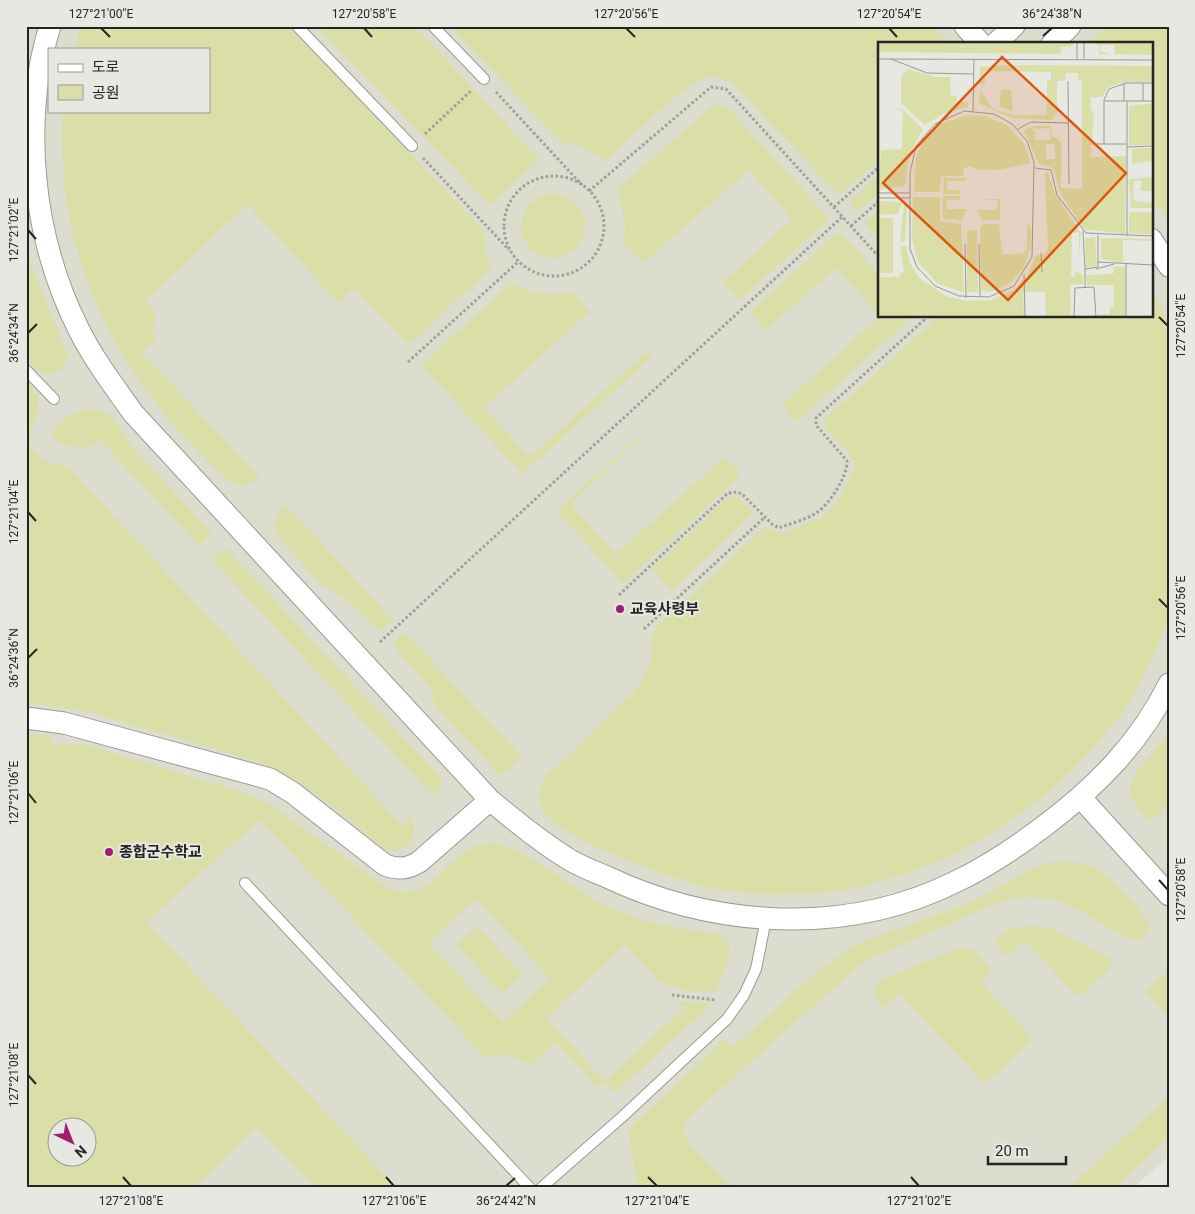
<svg xmlns="http://www.w3.org/2000/svg" width="1195" height="1214" font-family="Roboto,'Noto Sans KR',sans-serif">
	<rect width="100%" height="100%" fill="#e8e8e2"/>
	<path fill="#dcddcf" fill-rule="evenodd" d="M26,26H1169V1156L1133,1188H26ZM879,44H1151V316H879ZM49,49H209V111H49ZM58,1126H88V1156H58Z"/>
	<path fill="#d9dfa6" fill-rule="evenodd" d="M81,26H289L484,231L485,255L491,268L409,345L354,288L338,303L247,204L146,301L156,313L152,330L156,338L142,353L260,477C248,486 241,488 228,481C119,380 54,262 63,111H209V49H75Z
		M316,26H415L539,160L490,205Z
		M450,26H934L949,44H879V160L839,195L731,82C722,77 715,75 705,78C682,86 625,143 604,162C590,150 581,145 562,143Z
		M1105,26H1169V220L1151,199V44H1087Z
		M715,104L728,108L830,219L739,300L723,282L792,219L749,170L643,263L622,243L626,226L617,189Z
		M879,175V193L858,212L849,202Z
		M521 226a32 32 0 1 1 64 0a32 32 0 1 1-64 0Z
		M879,210V238L864,223Z
		M839,231L879,274V315L836,268L766,330L750,312Z
		M26,246L36,277L69,358C56,381 42,377 26,360Z
		M512,283C533,296 548,297 572,291L590,312L484,407L529,457L648,351L653,356L522,474L421,365Z
		M1151,287L1169,324V618C1156,650 1143,683 1123,711C1062,795 973,859 873,883C862,886 850,890 838,891C796,896 751,896 710,888C677,881 559,839 544,811C537,800 538,788 545,777L634,692L651,663V641L654,631L663,621L766,526L775,532H784L820,518L837,502L855,469L853,458L825,427L824,420L930,325L936,316H1151Z
		M880,316H910L909,320L796,422L782,405Z
		M26,382C32,388 38,394 38,402C39,426 14,442 46,461C52,464 61,465 69,468L402,825L411,817C419,838 407,854 385,850C347,818 310,786 265,764L93,713L26,703Z
		M686,393L571,505L616,554L725,457L741,475L623,584L557,511Z
		M85,409L101,411L111,416L133,448L212,533L198,545L99,439L90,448C76,446 53,450 52,431C61,420 71,415 85,409Z
		M736,496L754,512L672,591L652,569L726,499Z
		M286,505L393,620L380,632L353,604L318,582L279,537C271,524 275,516 286,505Z
		M226,548L440,777L443,783L433,796L212,560Z
		M406,633L522,757L501,776L436,707L429,686L392,645Z
		M1169,732V803L1151,821C1143,813 1132,805 1130,794C1126,776 1159,748 1169,732Z
		M26,733L50,736L53,744H76L91,746L242,792L264,801L274,807L388,889C438,907 446,843 492,843C520,844 577,891 605,905C631,919 660,925 689,930C701,932 714,933 726,937C736,952 722,975 717,991L692,992L661,983L625,945L546,1018L605,1081L684,1008L679,1002L709,1003L703,1012L615,1093L605,1082L598,1087L555,1042L531,1065L509,1055L485,1057L260,820L146,922L397,1188H316L256,1126L194,1188H26ZM476,899L550,978L503,1022L428,943ZM88,1126V1156H58V1126Z
		M1057,861C1069,862 1082,862 1092,867C1106,873 1148,914 1150,928L1142,940C1129,941 1120,934 1109,928C1069,904 1048,889 999,902L874,957L859,966L689,1117C682,1127 681,1131 688,1142L733,1188H638L628,1132L630,1128L724,1039L732,1048L815,973L856,944L964,905L1034,868Z
		M477,926L523,975L502,994L456,945Z
		M1033,926L1050,928L1104,955L1110,959L1111,968L1078,997L1025,941L1007,957L998,947L996,940C1002,927 1020,928 1033,926Z
		M961,947L975,951L992,970L980,982L1033,1039L985,1084L899,993L884,1008C874,998 870,990 880,980Z
		M1169,969V1017L1145,992Z
		M1169,1096V1137L1114,1188H1069Z"/>
	<g fill="none" stroke-linecap="round" stroke-linejoin="round">
		<defs>
			<path id="lane" d="M297,26L412,146
				M433,26L484,79
				M26,370L54,399
				M245,883L530,1188
				M541,1188L622,1117L727,1019L744,995L756,969L766,919"/>
			<path id="street" d="M50,26C20,124 33,239 79,330C94,360 114,386 133,413L490,800C516,822 542,843 570,860C582,867 595,872 607,877C715,928 846,936 955,882C987,867 1015,848 1043,827C1095,788 1140,743 1169,684
				M965,26L981,44
				M995,44L1014,26
				M1052,44L1070,26
				M1151,239L1169,266
				M26,718L64,723L270,779L293,793L385,865C399,870 407,869 419,862L490,800
				M1081,798L1169,895"/>
		</defs>
		<use href="#lane" stroke="#999a94" stroke-width="12"/>
		<use href="#street" stroke="#999a94" stroke-width="23"/>
		<path stroke="#9f9f9a" stroke-width="3" stroke-dasharray="2.5 2.5" stroke-linecap="butt" d="M496,92L582,185
			M425,134L472,90
			M423,158L509,250
			M504 226a50 50 0 1 1 100 0a50 50 0 1 1-100 0Z
			M589,191L711,87L726,89L879,257
			M834,207L879,167
			M851,226L879,201
			M408,362L518,262
			M619,595L728,493L737,492L742,494L772,524L779,528C791,523 806,520 816,513C829,505 848,476 847,461L816,425V418L924,320V316
			M644,629L765,517
			M380,642L842,217
			M672,995L716,1000"/>
		<use href="#lane" stroke="#fff" stroke-width="10"/>
		<use href="#street" stroke="#fff" stroke-width="21"/>
	</g>
	<path fill="none" stroke="#252523" stroke-width="2" d="M101,28L110,37M364,28L372,37M626,28L635,37M889,28L897,37M1043,36L1052,28M28,230L36,239M1159,317L1168,326M28,333L37,324M28,512L36,521M1159,599L1168,608M28,658L37,649M28,793L36,803M1159,880L1168,890M28,1075L36,1084M123,1177L131,1186M386,1177L394,1186M648,1177L657,1186M911,1177L919,1186M506,1186L515,1178"/>
	<g fill="#9f1e6f" stroke="#e8e8e2" stroke-width="2">
		<circle cx="620" cy="609" r="5"/>
		<circle cx="109" cy="852" r="5"/>
	</g>
	<g text-anchor="middle" stroke-width="4" stroke-linejoin="round" paint-order="stroke">
		<g font-size="15" font-weight="bold" fill="#252523" stroke="#e8e8e2" text-anchor="start">
			<text x="630" y="614">교육사령부</text>
			<text x="119" y="857">종합군수학교</text>
		</g>
	</g>
	<g transform="translate(878 42)">
		<rect width="275" height="275" fill="#e8e8e2"/>
		<path d="M0,0H195V4L183,5V12L0,10ZM210,0H275V13L236,12L237,3H222V9L232,12H221V3ZM141,23L275,24V40H246L230,45L224,55H213V69H216L213,115L248,114L247,192L206,187L182,151L175,126L161,122L146,89L152,84L157,91V98H172V86L157,87L154,84H172L174,95H178L183,101V146L204,147V38H200V31H188L187,39H179V70L174,78L133,76L101,61L102,48L114,66L134,73H169V38H173V30L107,29V43L101,42L102,25ZM168,102H177V117H168ZM29,27L57,35H72L73,54H79V60H90V65L65,72L47,83L23,61V35ZM123,48H133L135,70L121,64ZM275,61V103H251V64ZM16,66L25,68L45,87L32,111L27,144L0,148L3,108L24,107L25,70ZM90,73L107,74L129,83L147,103L152,121L121,128H101L92,124L86,127L85,134H63L62,150H36L38,114L48,94L65,81ZM254,106H275V119L254,122ZM170,130L177,152L203,191L201,215V190L194,191L193,234L197,235V229L202,231L205,233V242L192,243L193,275H168L167,250H145L146,275H0V235H22V231L26,230L22,204H28L32,221L41,236L70,255L90,259L113,258L137,247L149,234L158,213H165L170,208L167,132ZM275,135V149H262L264,139H256L255,154L257,159L275,161V166H253L251,137ZM66,136H88V139H69V148H82V152H65ZM65,154H82V158H69V167H89L84,178L65,177ZM35,155H62V179L83,182L86,251L59,241L40,220L34,198ZM122,157V178H104L99,168H119V158L97,157ZM0,159L24,160L20,172L0,173ZM26,161L29,165L27,199L22,200ZM251,170H275V193L251,191ZM0,176H15V231H0ZM105,182H121L124,212H144L149,207V182L153,185V204L146,225L134,240L113,250L103,249L102,186ZM89,188H99L100,250H89ZM217,195L219,224L208,225L207,196ZM223,196L275,197V199L245,198V221L223,217ZM236,224L247,225V275H220V272H232V265H236V243H209L208,233L235,232Z" fill="#d9dfa6" fill-rule="evenodd"/>
		<path fill="none" stroke="#9a9a96" stroke-width="1" d="M199,0V18M206,0V18M0,17L275,18M13,17L49,31L96,32M190,39L191,142M265,41V59M246,42V59M226,59H275M86,69L116,72L134,82L149,99L156,120L154,215L136,244L111,255L81,254L57,244L39,225L32,207V131L38,104L57,82ZM95,69L96,17M140,87L153,80L190,81M215,102H249M226,102V58L231,47L248,41H275M249,105L275,104M157,126L173,128L179,153L208,191L275,194M0,151H32M0,156H32M205,189L207,227L220,225V193M249,194V59M87,202L88,256M101,202L102,255M163,211L164,230M220,220L275,223M248,222V275M207,227V245M218,227L236,222M146,232L147,275M196,275L197,246L216,245L218,275"/>
		<path fill="#de560d" fill-opacity="0.15" stroke="#de560d" stroke-width="2.5" d="M124,15L248,131L130,258L5,141Z"/>
		<rect width="275" height="275" fill="none" stroke="#252523" stroke-width="2.5"/>
	</g>
	<rect width="1195" height="1214" fill="none" stroke="#e8e8e2" stroke-width="55"/>
	<rect x="48" y="48" width="162" height="65" fill="#e8e8e2" stroke="#9a9a96"/>
	<rect x="58" y="64" width="25" height="8" fill="#ffffff" stroke="#9a9a96"/>
	<text x="92" y="72" font-size="15" fill="#252523">도로</text>
	<rect x="58" y="85" width="25" height="15" fill="#d9dfa6" stroke="#9a9a96"/>
	<text x="92" y="98" font-size="15" fill="#252523">공원</text>
	<g transform="translate(72 1142) rotate(137)"><circle r="24" fill="#e8e8e2" stroke="#9a9a96"/>
	<path d="M0-4L9 19L0 12L-9 19Z" fill="#9f1e6f"/>
	<text y="-8" font-size="14" font-weight="bold" text-anchor="middle" fill="#252523">N</text>
	</g>
	<path d="M988 1156v8h78v-8" fill="none" stroke="#252523" stroke-width="2.5"/>
	<text x="995" y="1156" font-size="15" fill="#252523" stroke="#e8e8e2" stroke-width="4" paint-order="stroke">20 m</text>
	<rect x="28" y="28" width="1140" height="1158" fill="none" stroke="#252523" stroke-width="2"/>
	<g font-size="12" text-anchor="middle" fill="#252523">
		<text x="101" y="18">127°21'00"E</text>
		<text x="364" y="18">127°20'58"E</text>
		<text x="626" y="18">127°20'56"E</text>
		<text x="889" y="18">127°20'54"E</text>
		<text x="1052" y="18">36°24'38"N</text>
		<text transform="translate(14 230) rotate(-90)" y="4">127°21'02"E</text>
		<text transform="translate(1181 326) rotate(-90)" y="4">127°20'54"E</text>
		<text transform="translate(14 333) rotate(-90)" y="4">36°24'34"N</text>
		<text transform="translate(14 512) rotate(-90)" y="4">127°21'04"E</text>
		<text transform="translate(1181 608) rotate(-90)" y="4">127°20'56"E</text>
		<text transform="translate(14 658) rotate(-90)" y="4">36°24'36"N</text>
		<text transform="translate(14 793) rotate(-90)" y="4">127°21'06"E</text>
		<text transform="translate(1181 890) rotate(-90)" y="4">127°20'58"E</text>
		<text transform="translate(14 1075) rotate(-90)" y="4">127°21'08"E</text>
		<text x="131" y="1205">127°21'08"E</text>
		<text x="394" y="1205">127°21'06"E</text>
		<text x="506" y="1205">36°24'42"N</text>
		<text x="657" y="1205">127°21'04"E</text>
		<text x="919" y="1205">127°21'02"E</text>
	</g>
</svg>
